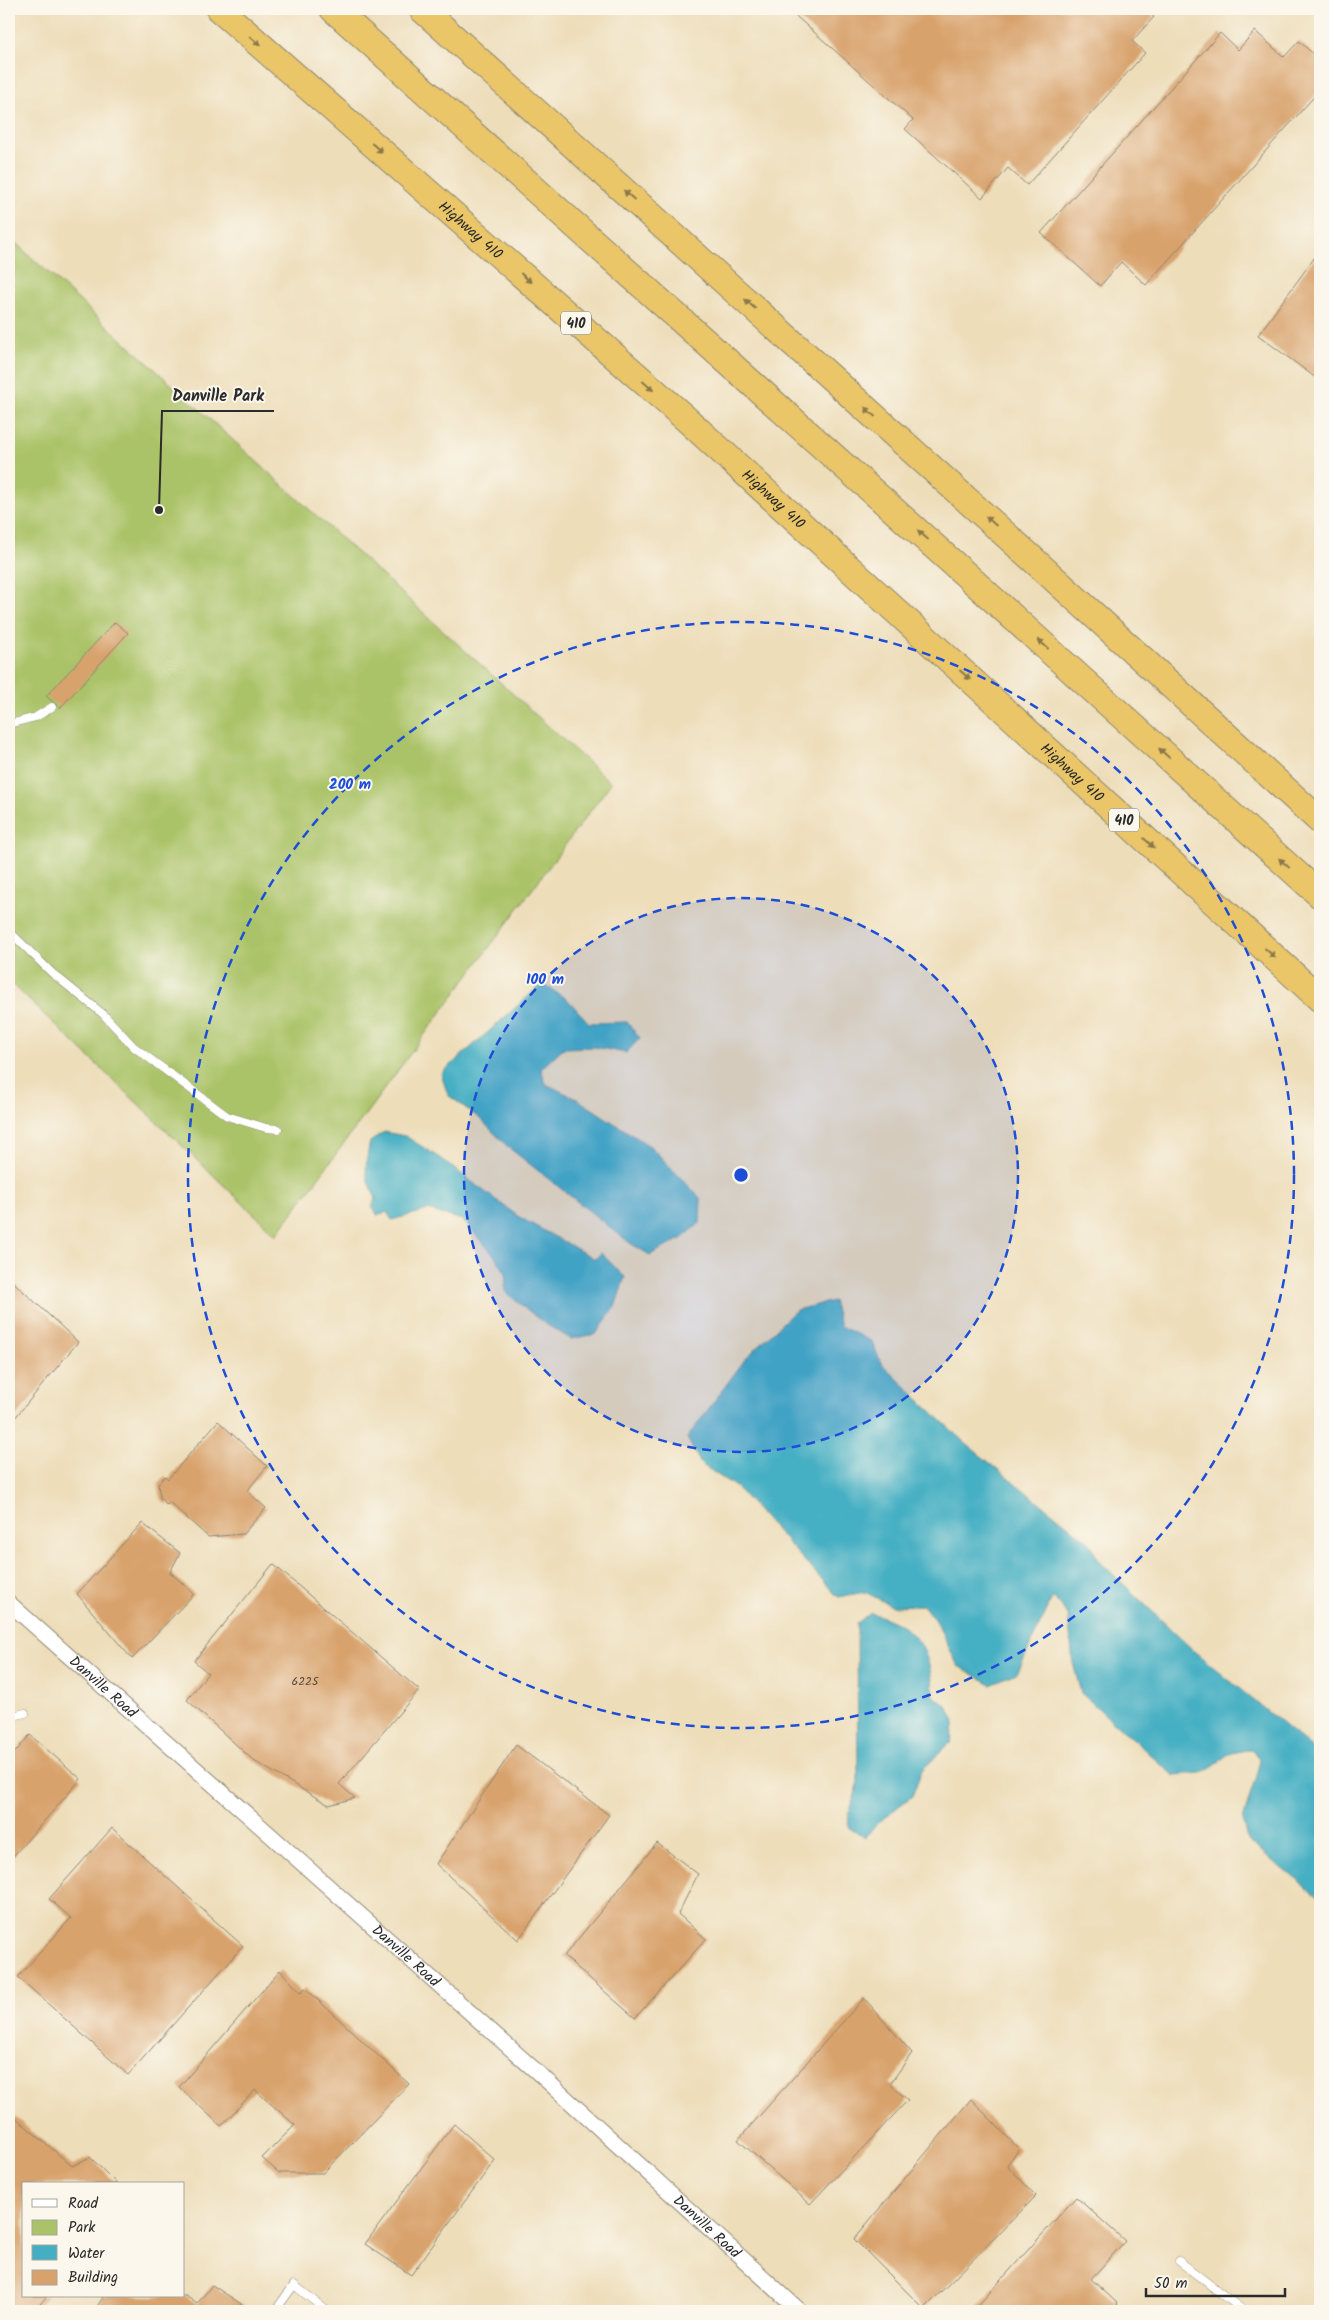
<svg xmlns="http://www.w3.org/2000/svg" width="1329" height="2320" font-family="Kalam,sans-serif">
	<rect width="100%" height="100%" fill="#fbf7ec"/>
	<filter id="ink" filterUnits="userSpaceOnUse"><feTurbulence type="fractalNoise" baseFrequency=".02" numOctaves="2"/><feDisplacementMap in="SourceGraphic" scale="10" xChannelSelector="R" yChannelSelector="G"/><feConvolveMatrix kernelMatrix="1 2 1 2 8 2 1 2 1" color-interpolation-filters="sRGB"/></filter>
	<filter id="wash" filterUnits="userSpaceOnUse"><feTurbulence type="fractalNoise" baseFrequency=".0096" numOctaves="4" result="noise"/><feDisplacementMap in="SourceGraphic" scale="20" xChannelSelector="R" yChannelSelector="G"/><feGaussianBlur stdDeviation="1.12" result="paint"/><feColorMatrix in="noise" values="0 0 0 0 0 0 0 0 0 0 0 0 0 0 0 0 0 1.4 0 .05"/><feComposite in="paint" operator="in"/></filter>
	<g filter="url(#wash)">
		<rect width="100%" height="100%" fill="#edddb9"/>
		<path fill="#aac368" stroke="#6a774a" d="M9,237L611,783L276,1235L9,981Z"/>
		<path fill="#44afc3" stroke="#386d77" d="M542,984L567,999L589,1023L627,1022L640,1038L626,1053L595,1047L563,1048L541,1069L546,1084L577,1099L651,1147L701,1199L700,1223L681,1239L650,1255L630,1243L508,1147L478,1117L448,1095L441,1074Z
			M384,1132L405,1136L437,1156L519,1217L595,1259L601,1253L625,1277L615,1307L596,1334L571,1339L544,1323L505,1292L506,1273L494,1255L462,1220L428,1210L392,1220L387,1212L377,1215L372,1207L376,1198C363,1176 365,1166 370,1142Z
			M833,1301L840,1326L871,1341L882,1364L965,1443L1090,1543L1098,1560L1195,1652L1320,1755V1898L1247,1840L1243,1820L1260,1761L1251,1749L1232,1753L1202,1773L1173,1775L1081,1693L1073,1663L1068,1615L1053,1597L1018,1672L991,1684L958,1666L937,1623L923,1605L892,1606L865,1592L838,1597L736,1487L701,1464L687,1438L746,1358L796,1310Z
			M871,1613C919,1627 929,1648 934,1696L948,1707L955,1721L951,1742L922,1770L912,1796L875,1825L865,1838L848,1827L849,1814L858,1785L857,1623Z"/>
		<g id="blocks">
			<path fill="#d8a26c" d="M788,9H1144L1154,17L1132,41L1145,53L1027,185L1008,168L982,198L905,129L913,120Z
				M1255,31L1284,57L1299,41L1320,60V90L1146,285L1121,262L1100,286L1041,233L1220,33L1238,50Z
				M1320,250V381L1258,335Z
				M115,622L128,633L60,708L46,696Z
				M9,1278L78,1342L9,1425Z
				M218,1421L267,1466L247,1491L266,1508L243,1534L208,1537L169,1502L167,1505L160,1498L158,1484L165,1476L168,1479Z
				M142,1523L180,1553L170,1572L194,1594L132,1659L77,1594Z
				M273,1564L419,1690L339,1784L355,1798L329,1805L254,1761L187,1700L208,1673L194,1661Z
				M30,1735L81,1779L9,1861V1759Z
				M516,1745L609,1815L518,1940L436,1864Z
				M112,1828L243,1946L128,2075L18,1977L71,1918L49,1899Z
				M657,1843L698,1874L678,1914L706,1939L635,2018L564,1956Z
				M280,1970L301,1993L305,1988L409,2084L323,2173H279L262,2158L295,2125L255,2090L221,2126L179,2087Z
				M864,1998L912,2053L890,2084L908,2100L810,2204L738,2140Z
				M971,2099L1019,2149L1007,2165L1036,2196L924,2309L854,2239Z
				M9,2112L72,2166L90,2157L117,2184H24V2296H47L34,2311H9Z
				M454,2124L495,2160L411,2275L365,2244Z
				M1076,2197L1125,2241L1091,2279L1118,2304L1112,2311H973Z
				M212,2285L252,2311H94L104,2296H186L197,2304Z"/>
		</g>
	</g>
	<g filter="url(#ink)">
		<use href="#blocks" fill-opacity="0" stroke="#8c8472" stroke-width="1"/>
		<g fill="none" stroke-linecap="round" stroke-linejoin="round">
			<defs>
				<path id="service" d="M9,724L36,717L52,707
					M9,931L52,973L103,1014L134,1047L227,1116L266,1128L278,1129
					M9,1717L25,1713
					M1179,2261L1244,2311
					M275,2311L294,2285L327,2311"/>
				<g id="minor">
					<path id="s1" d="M9,1603L545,2079L800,2311"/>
				</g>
				<g id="motorway">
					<path id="s2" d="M219,9L684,417L1320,999"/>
					<path d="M333,9L964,573L1320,895"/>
					<path d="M422,9L1027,554L1320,821"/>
				</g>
			</defs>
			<use href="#service" stroke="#8c8472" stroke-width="9"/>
			<use href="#minor" stroke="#8c8472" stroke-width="17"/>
			<use href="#motorway" stroke="#8c8472" stroke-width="28"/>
			<use href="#service" stroke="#fff" stroke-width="8"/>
			<use href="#minor" stroke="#fff" stroke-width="15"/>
			<use href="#motorway" stroke="#eac669" stroke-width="26"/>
		</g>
		<defs><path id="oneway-solid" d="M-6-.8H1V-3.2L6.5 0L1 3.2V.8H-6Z" transform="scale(1.25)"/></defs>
		<g fill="#8a784a">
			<use href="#oneway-solid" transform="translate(255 41) rotate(41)"/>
			<use href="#oneway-solid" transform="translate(377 148) rotate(41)"/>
			<use href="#oneway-solid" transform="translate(629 195) rotate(-138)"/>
			<use href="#oneway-solid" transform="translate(526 278) rotate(41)"/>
			<use href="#oneway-solid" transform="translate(750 304) rotate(-138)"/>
			<use href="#oneway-solid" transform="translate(648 386) rotate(41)"/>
			<use href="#oneway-solid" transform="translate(870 412) rotate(-138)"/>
			<use href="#oneway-solid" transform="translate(991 521) rotate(-138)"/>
			<use href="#oneway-solid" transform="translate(923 535) rotate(-138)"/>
			<use href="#oneway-solid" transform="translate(1043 644) rotate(-138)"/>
			<use href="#oneway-solid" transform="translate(965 675) rotate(42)"/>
			<use href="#oneway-solid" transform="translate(1164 753) rotate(-138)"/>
			<use href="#oneway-solid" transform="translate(1149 843) rotate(42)"/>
			<use href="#oneway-solid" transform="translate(1284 863) rotate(-138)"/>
			<use href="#oneway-solid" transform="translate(1270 953) rotate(42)"/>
		</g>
	</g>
	<circle cx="741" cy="1175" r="277" fill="#1d4ed8" fill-opacity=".12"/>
	<g fill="none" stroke="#1d4ed8" stroke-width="2.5" stroke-dasharray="9 6">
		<circle cx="741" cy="1175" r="277"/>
		<circle cx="741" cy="1175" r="553"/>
	</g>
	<g text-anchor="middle" stroke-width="4" stroke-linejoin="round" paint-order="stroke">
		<g font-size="12" fill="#56493b">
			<text x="305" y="1685">6225</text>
		</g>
		<g fill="#fbf7ec" stroke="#696865" stroke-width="1">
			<rect x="561" y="311.5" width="30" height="23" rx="4"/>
			<rect x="1109" y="808.5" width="30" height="23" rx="4"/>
		</g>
		<g font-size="14" font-weight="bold" fill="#2b2b2b">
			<text x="576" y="328">410</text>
			<text x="1124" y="825">410</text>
		</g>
		<g font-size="15" fill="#2b2b2b" stroke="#fbf7ec">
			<text dy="5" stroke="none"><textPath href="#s2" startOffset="335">Highway 410</textPath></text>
			<text dy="5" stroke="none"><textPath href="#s2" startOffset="740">Highway 410</textPath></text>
			<text dy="5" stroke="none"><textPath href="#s2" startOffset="1145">Highway 410</textPath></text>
			<text dy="5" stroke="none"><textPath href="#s1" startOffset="126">Danville Road</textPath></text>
			<text dy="5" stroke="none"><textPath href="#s1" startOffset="531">Danville Road</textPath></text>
			<text dy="5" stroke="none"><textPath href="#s1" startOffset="936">Danville Road</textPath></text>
		</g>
	</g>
	<circle cx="741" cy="1175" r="8" fill="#1d4ed8" stroke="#fbf7ec" stroke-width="2.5"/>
	<g font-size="15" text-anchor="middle" font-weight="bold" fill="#1d4ed8" stroke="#fbf7ec" stroke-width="4" stroke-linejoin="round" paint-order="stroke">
		<text x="350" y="789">200 m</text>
		<text x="545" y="984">100 m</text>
	</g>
	<path fill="none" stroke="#2b2b2b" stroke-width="2" d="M159 510L162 411H274"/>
	<circle fill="#2b2b2b" stroke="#fbf7ec" stroke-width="2" cx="159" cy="510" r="5"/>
	<g font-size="16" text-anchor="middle" font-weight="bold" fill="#2b2b2b" stroke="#fbf7ec" stroke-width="4" stroke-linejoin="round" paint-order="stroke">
		<text x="218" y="401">Danville Park</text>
	</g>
	<rect width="1329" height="2320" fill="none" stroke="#fbf7ec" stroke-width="30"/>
	<rect x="22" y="2182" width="162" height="115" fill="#fbf7ec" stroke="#a8a59f"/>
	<rect x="32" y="2199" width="25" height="8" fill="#ffffff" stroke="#a8a59f"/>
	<text x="68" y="2208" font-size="15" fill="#2b2b2b">Road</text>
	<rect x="32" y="2220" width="25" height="15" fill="#aac368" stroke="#a8a59f"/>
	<text x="68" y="2232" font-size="15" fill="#2b2b2b">Park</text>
	<rect x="32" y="2245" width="25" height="15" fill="#44afc3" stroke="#a8a59f"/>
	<text x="68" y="2258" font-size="15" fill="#2b2b2b">Water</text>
	<rect x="32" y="2270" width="25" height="15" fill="#d8a26c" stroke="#a8a59f"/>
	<text x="68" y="2282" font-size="15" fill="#2b2b2b">Building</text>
	<path d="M1146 2288v8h139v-8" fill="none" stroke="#2b2b2b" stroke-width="2.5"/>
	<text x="1154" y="2288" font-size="15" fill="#2b2b2b" stroke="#fbf7ec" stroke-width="4" paint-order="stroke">50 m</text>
</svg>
